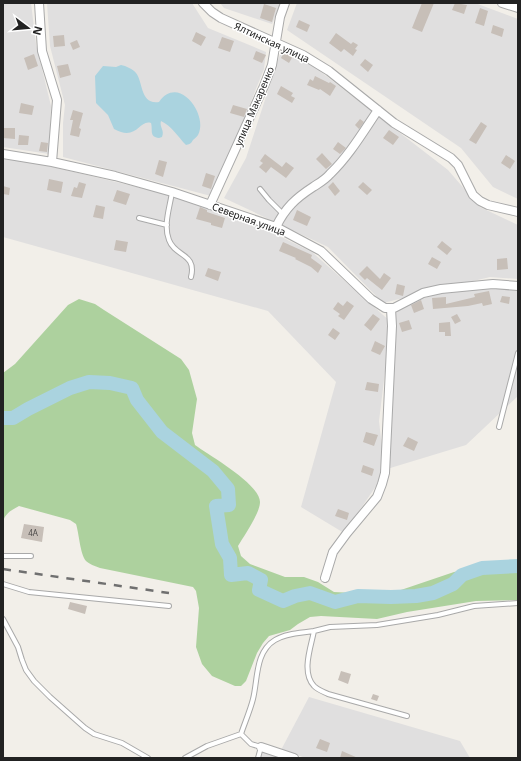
<svg xmlns="http://www.w3.org/2000/svg" width="521" height="761" font-family="'Noto Sans',sans-serif">
	<rect width="100%" height="100%" fill="#f2efe9"/>
	<path fill="#e0dfdf" d="M3,3H31L36,44L51,106L49,154L3,147Z
		M47,3H192L208,28L266,52L264,69L231,151L211,196L63,157V123L65,105L50,46Z
		M220,3H281L272,24L224,8Z
		M297,3H475L518,19V199L493,187L461,148L287,30Z
		M284,47L299,55L448,170L480,207L518,225V279L490,277L383,303L328,247L224,198L246,158L279,57Z
		M3,155L162,193L263,228L312,252L391,322L379,421L385,473L344,533L301,507L336,382L268,311L3,237Z
		M490,287L518,291V396L466,445L387,469L393,315L399,306L447,291Z
		M309,697L460,741L470,758H306L281,750Z
		M263,748L289,758H260Z"/>
	<path fill="#add19e" d="M79,299L95,304L104,310L181,359L189,370L197,399L192,433L195,445C210,456 260,484 260,502C260,513 244,536 238,546L241,556L250,564L285,577H304L318,582L334,592L354,593L395,592L454,572L518,560V600L476,601L407,612L377,619L321,616L310,617L298,624L290,630L269,636L263,643L257,653L246,681L241,686H235L212,676L202,664L196,647L199,608L196,591L193,587L100,568C95,566 89,564 86,561C80,554 79,533 76,524L70,520L19,506C12,510 5,513 3,522V373L15,364L68,305Z"/>
	<path fill="#aad3df" d="M121,65C126,66 133,69 136,73C143,81 140,105 159,102C179,73 209,116 198,135C197,137 195,138 193,140C191,143 191,144 186,145C178,137 172,126 161,121C159,127 165,130 162,137L159,138C149,137 153,130 151,123C139,119 137,142 114,129L108,115L96,103L95,76L103,66L116,67Z"/>
	<g fill="none" stroke-linecap="round" stroke-linejoin="round">
		<path stroke="#aad3df" stroke-width="14" d="M3,418H13L28,409L70,388L89,382L110,383L132,388L137,400L162,432L213,471L228,489L229,505L216,506L222,544L230,558L231,575L248,573L261,580L259,590L283,601L295,596L310,593L335,602L358,596L391,597L416,596L433,593L453,584L462,575L482,568L518,566"/>
	</g>
	<path fill="#c7bfb8" d="M422,3H434L422,32L412,28Z
		M455,3L467,5L464,14L452,10Z
		M264,4L276,8L272,22L260,18Z
		M480,8L488,11L484,26L475,23Z
		M299,20L310,25L307,32L296,27Z
		M493,25L504,29L502,37L491,33Z
		M196,32L206,37L201,46L192,41Z
		M336,33L351,44L353,42L358,45L355,49L357,50L353,56L344,49L341,52L329,43Z
		M64,35L65,46L54,47L53,36Z
		M222,37L234,41L230,52L218,48Z
		M77,40L80,47L73,50L70,43Z
		M256,51L266,55L262,63L253,59Z
		M284,52L293,56L289,63L281,58Z
		M34,54L38,66L28,70L24,58Z
		M365,59L373,65L368,72L360,65Z
		M68,64L71,75L60,78L57,66Z
		M315,76L329,83L330,82L336,86L330,96L320,89L319,90L307,85L310,79L313,81Z
		M281,86L293,93L291,96L295,98L292,103L277,94Z
		M21,103L34,106L32,115L19,113Z
		M233,105L247,109L244,117L230,113Z
		M73,110L83,113L79,128L81,129L79,137L70,135L73,120H70Z
		M360,119L364,122L359,129L355,125Z
		M481,122L487,126L476,144L469,140Z
		M4,128H15V139L3,138Z
		M389,130L399,137L393,145L383,138Z
		M19,135L29,136L28,145H18Z
		M41,142L48,143L47,152L39,151Z
		M338,142L346,148L340,154L333,149Z
		M322,153L332,164L326,169L316,159Z
		M265,154L282,167L286,162L294,168L286,178L271,167L266,173L259,167L263,163L260,161Z
		M506,155L515,161L510,169L501,163Z
		M159,160L167,162L163,177L155,174Z
		M206,173L215,176L211,189L202,186Z
		M49,179L63,182L61,193L47,190Z
		M79,182L86,184L82,198L71,196L74,187L77,188Z
		M333,182L340,191L335,196L328,187Z
		M363,182L372,190L367,195L358,187Z
		M3,186L10,188L9,195L3,194Z
		M117,190L130,194L126,205L113,201Z
		M96,205L105,207L103,219L93,217Z
		M200,207L207,210V212L225,218L222,228L211,225V223L196,219Z
		M297,210L311,217L307,226L293,220Z
		M116,240L128,242L126,252L114,250Z
		M442,241L452,249L447,255L437,247Z
		M283,242L312,255L311,258L322,266L318,273L311,267L295,259L296,258L279,251Z
		M432,257L441,262L437,269L428,264Z
		M507,258L508,269L497,270V259Z
		M367,266L380,279L384,273L391,278L382,290L367,278L365,280L359,274Z
		M208,268L221,272L218,281L205,276Z
		M397,284L405,286L403,296L395,294Z
		M489,291L492,304L483,306L482,303L468,306L433,309L432,298L446,297V304L475,297L474,294Z
		M502,296L510,297L509,304L500,302Z
		M421,300L424,309L414,313L411,305Z
		M347,301L354,306L344,320L338,316L340,314L333,309L338,302L343,306Z
		M373,314L380,319L371,331L364,325Z
		M457,314L461,321L455,324L451,317Z
		M409,320L412,329L402,332L399,323Z
		M450,322L451,336H445V332H439V323Z
		M333,328L340,333L335,340L328,335Z
		M375,341L385,346L380,355L371,351Z
		M367,382L379,384L378,392L365,390Z
		M366,432L378,435L374,446L363,442Z
		M408,437L418,442L414,451L403,446Z
		M363,465L374,469L372,476L361,472Z
		M338,509L349,513L347,520L335,516Z
		M24,524L44,527L42,542L21,538Z
		M70,602L87,606L85,614L68,609Z
		M341,671L351,674L348,684L338,680Z
		M373,694L379,696L377,701L371,699Z
		M320,739L330,743L327,752L316,748Z
		M342,751L358,758H340Z"/>
	<g fill="none" stroke-linecap="round" stroke-linejoin="round">
		<defs>
			<path id="lane" d="M260,189L269,200L283,214
				M172,192C170,207 163,225 169,240C175,257 197,253 191,277
				M139,218L167,225
				M499,427L518,353
				M3,556H31
				M3,584L29,592L169,606
				M3,619L18,647L22,660L26,670L34,681L50,697L85,728L94,734L122,743L148,758
				M314,631L330,627L377,625L438,615L474,606L518,603
				M185,758L207,746L241,734
				M258,758L261,747L251,744L241,734C245,722 250,711 253,699C258,679 255,652 275,640C286,633 302,633 314,631C311,647 301,672 314,686C318,690 324,692 328,694L407,716"/>
			<path id="street" d="M39,3L42,51L57,100L52,162
				M203,3L212,12L221,18L303,55L329,71L394,123L451,158L458,165L473,195L480,201L488,205L518,212
				M502,3L518,8
				M3,154L52,162L115,176L172,192L276,227L321,251L371,299L385,308H394L423,293L441,289L493,284L518,286
				M210,205L264,86L272,65L280,17L285,3
				M276,227C285,208 296,198 313,187C319,183 325,180 330,174C349,156 363,132 378,110
				M325,578L333,552L347,533L377,497L382,484L385,473L392,326L391,309
				M261,747L294,758"/>
		</defs>
		<use href="#lane" stroke="#a9a9a9" stroke-width="6"/>
		<use href="#street" stroke="#a9a9a9" stroke-width="10"/>
		<use href="#lane" stroke="#fff" stroke-width="4"/>
		<use href="#street" stroke="#fff" stroke-width="8"/>
		<path stroke="#707070" stroke-width="2.5" stroke-dasharray="8 8" stroke-linecap="butt" d="M3,569L169,593"/>
	</g>
	<g text-anchor="middle" stroke-width="3" stroke-linejoin="round" paint-order="stroke">
		<g font-size="8" fill="#4b4948">
			<text x="33" y="536">4А</text>
		</g>
		<g font-size="10" fill="#222" stroke="#fff">
			<text transform="translate(272 42) rotate(25)" y="4">Ялтинская улица</text>
			<text transform="translate(254 106) rotate(-67)" y="4">улица Макаренко</text>
			<text transform="translate(249 219) rotate(20)" y="4">Северная улица</text>
		</g>
	</g>
	<rect width="521" height="761" fill="none" stroke="#222222" stroke-width="8"/>
	<g transform="translate(28 28) rotate(106)" stroke="#ffffff" stroke-width="3" paint-order="stroke">
	<path d="M0-3L7 15L0 10L-7 15Z" fill="#222222"/>
	<text y="-6" font-size="11" font-weight="bold" text-anchor="middle" fill="#222222">N</text>
	</g>
</svg>
